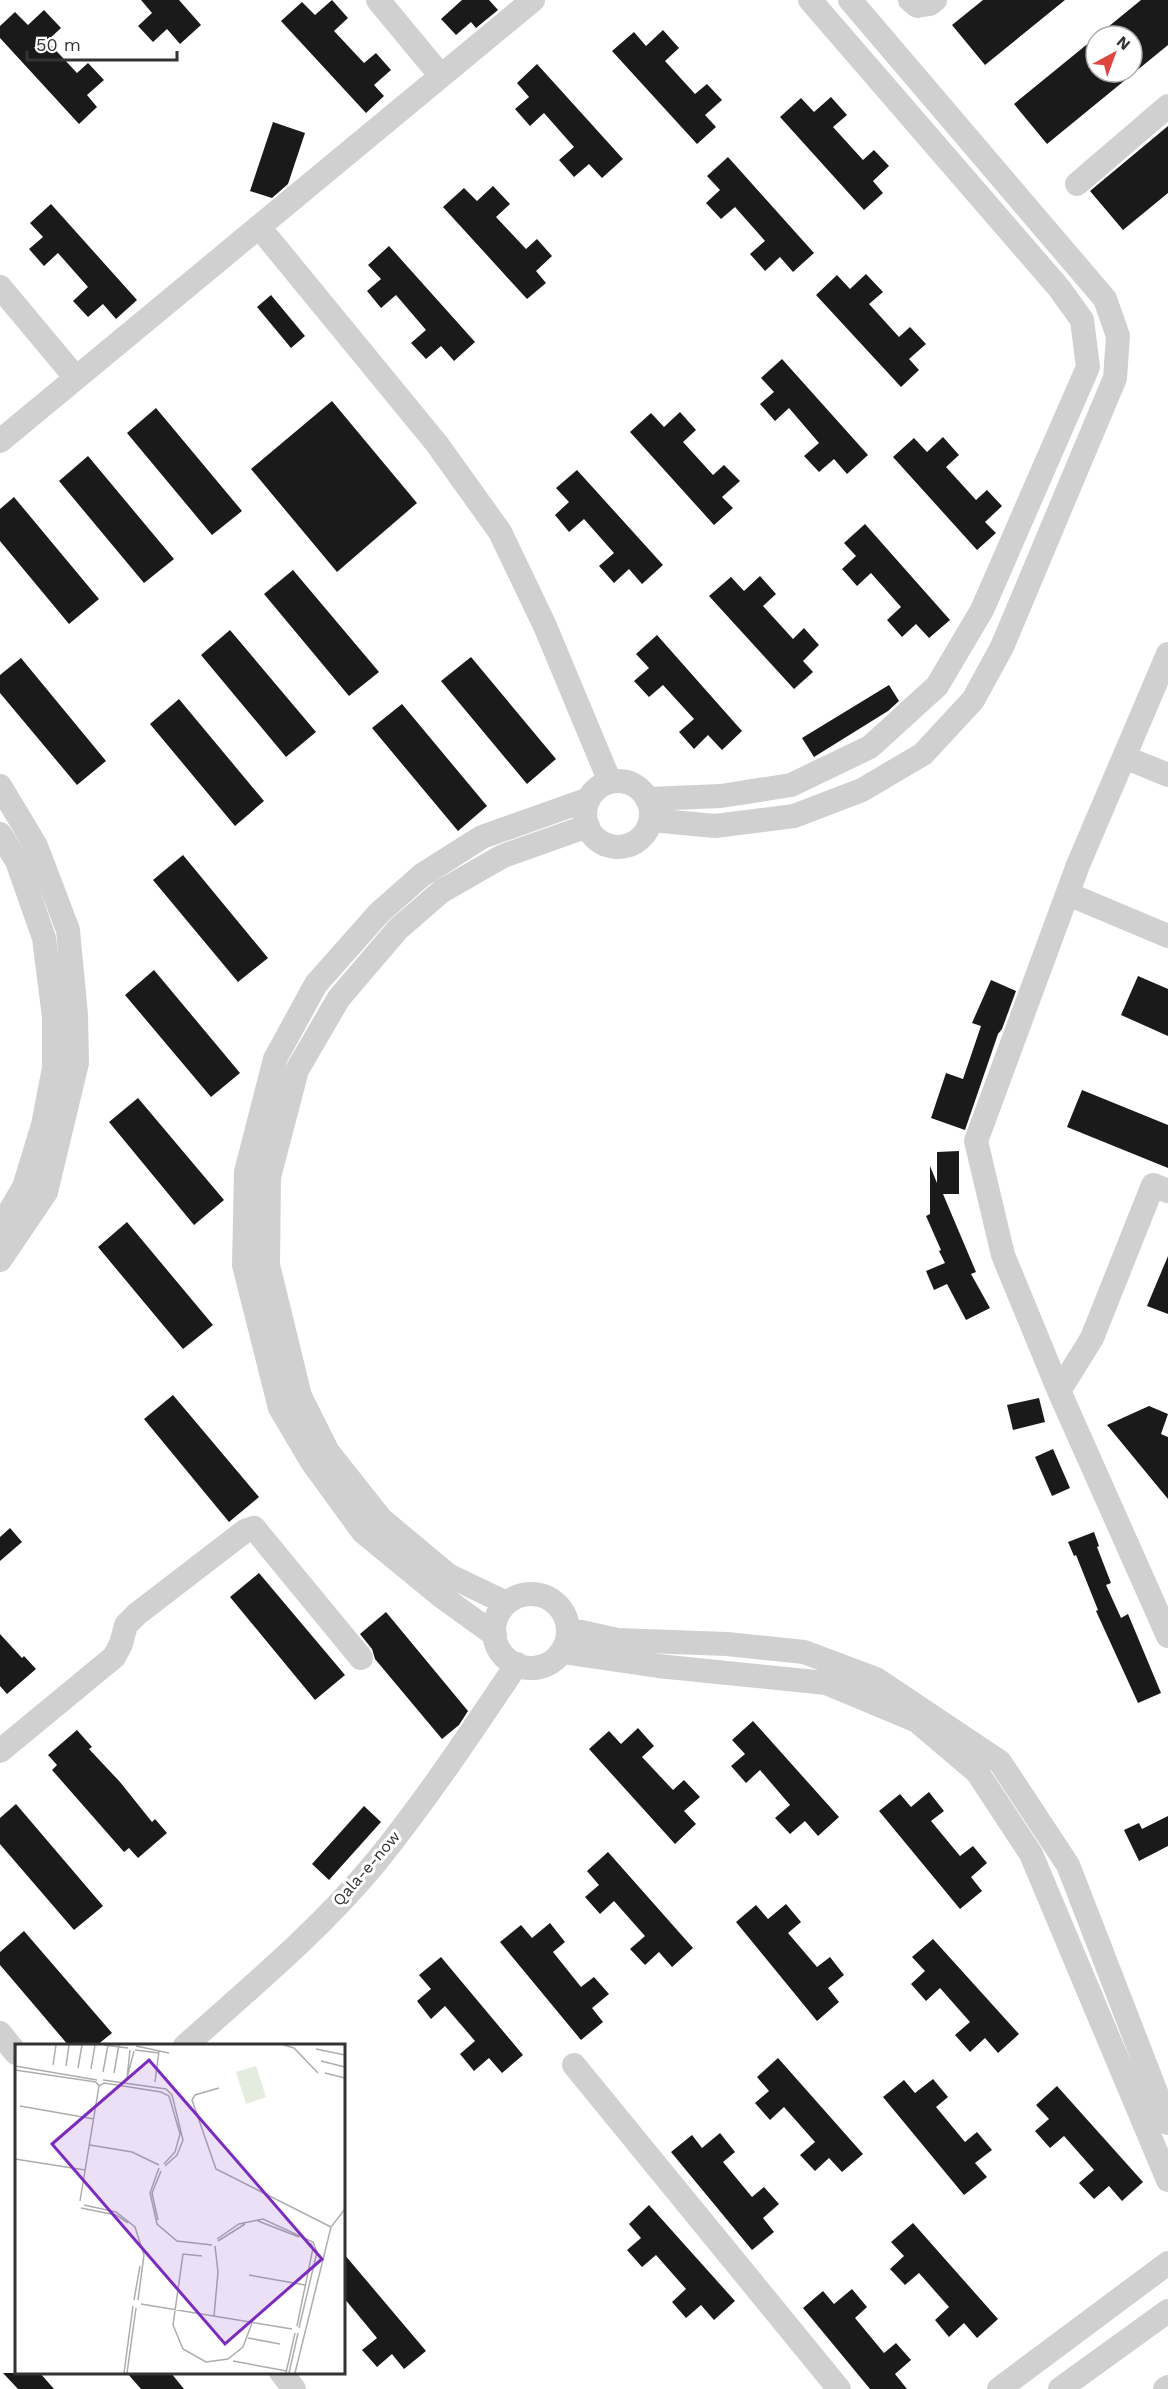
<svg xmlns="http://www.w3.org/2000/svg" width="1168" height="2389" font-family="'Work Sans',sans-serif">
	<rect width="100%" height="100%" fill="#fff"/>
	<path fill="#1a1a1a" d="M141,0H179L201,25L180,44L167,29L153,42L138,26L152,13Z
		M332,0L348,18L334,31L364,63L376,53L391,70L374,85L384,96L366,113L281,21L302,2L315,15Z
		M462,0H489L498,10L476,28L471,22L456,35L441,19Z
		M983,0H1065L985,65L952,25Z
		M1141,0H1168V45L1047,144L1014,104L1096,37V72H1132V36H1097Z
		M44,10L61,28L47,41L77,73L88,63L104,80L87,95L97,107L79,124L0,38V26L15,12L28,25Z
		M663,30L679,48L665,61L695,94L707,84L722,100L705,115L716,127L697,144L612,51L634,32L646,46Z
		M537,64L623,159L602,178L589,164L574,177L559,160L574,147L544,113L530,126L515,109L529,97L517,83Z
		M831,97L847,115L833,127L863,160L874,150L889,166L873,181L883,193L864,210L780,117L801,98L814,112Z
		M273,122L305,133L288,184L272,198L250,191Z
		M1168,126V193L1123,230L1090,191Z
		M728,157L814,253L793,272L780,257L765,271L750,254L765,241L735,207L721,219L706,203L720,190L707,176Z
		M493,186L510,204L496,217L526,249L537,239L552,256L536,271L546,283L527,299L443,207L464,188L477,201Z
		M51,204L137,300L116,319L103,304L88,317L73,301L88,287L58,253L44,266L29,249L43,237L30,223Z
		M389,246L475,342L454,361L441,346L426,359L411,343L426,330L396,295L381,308L367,291L381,279L368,265Z
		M866,274L883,292L869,304L899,337L910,327L926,344L909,359L919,370L901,387L816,295L837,275L850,289Z
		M271,295L305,336L291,348L257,307Z
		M782,359L868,455L847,474L834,459L819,472L804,456L819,443L789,408L775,421L760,404L774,392L761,378Z
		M332,401L417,503L337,572L251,469Z
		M156,408L242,511L212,535L127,433Z
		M680,412L696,430L683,442L713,475L724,465L740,481L722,497L733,508L714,525L630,432L651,413L664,427Z
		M943,437L959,455L946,467L976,500L987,490L1002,506L985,522L996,533L977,550L893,457L914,438L927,452Z
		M88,456L174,559L144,583L59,481Z
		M577,470L663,565L642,584L629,569L614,583L599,566L614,553L584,519L569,532L555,515L569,502L556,488Z
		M14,497L99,599L69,624L0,541V509Z
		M865,524L950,620L929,638L916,624L902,637L887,620L901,607L871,573L857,586L842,569L856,556L844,543Z
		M293,570L379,672L349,696L264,594Z
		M760,576L776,594L763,606L793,639L804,628L819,645L803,661L813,672L794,689L709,596L731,577L744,591Z
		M230,630L316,732L286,757L201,655Z
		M657,635L742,731L722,750L708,735L694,749L679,732L694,719L663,685L649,697L634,681L649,668L636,654Z
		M471,657L556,759L527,784L441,681Z
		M21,658L106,761L77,785L0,693V675Z
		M889,685L899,701L888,711L814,757L802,738Z
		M179,699L264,801L235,826L150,724Z
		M402,704L487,806L458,831L372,728Z
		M183,855L268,958L238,982L153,880Z
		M154,970L240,1073L211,1097L125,995Z
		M1138,976L1168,989V1036L1121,1015Z
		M991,980L1016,991L1002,1029L998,1034L965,1130L931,1118L946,1073L963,1079L981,1026L972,1023Z
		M1082,1090L1168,1125V1168L1067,1127Z
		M138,1098L224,1200L194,1225L109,1122Z
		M959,1151V1194H943L976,1272L971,1274L990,1308L966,1320L947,1284L934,1290L926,1271L945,1263L939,1251L941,1250L926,1216L930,1214V1166L937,1183V1152Z
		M127,1222L213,1325L183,1349L98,1247Z
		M1168,1256V1314L1147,1306Z
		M173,1395L259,1497L229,1522L144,1419Z
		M1039,1398L1045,1422L1013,1430L1007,1405Z
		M1149,1406L1168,1414L1161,1434L1168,1437V1499L1107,1425Z
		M1053,1449L1070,1488L1052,1496L1035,1457Z
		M10,1528L22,1542L0,1561V1537Z
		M1094,1532L1099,1546L1097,1547L1111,1583L1106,1585L1121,1618L1128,1614L1161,1693L1138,1703L1096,1611L1098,1610L1076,1555L1074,1556L1068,1542Z
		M259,1573L345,1675L315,1700L230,1597Z
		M386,1612L468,1711L459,1725L442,1739L375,1659L372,1649L360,1634Z
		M0,1634L22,1658L24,1656L36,1669L7,1694L0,1686Z
		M753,1721L839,1817L818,1836L805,1821L790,1834L775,1818L790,1805L760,1770L746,1783L731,1766L745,1754L732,1740Z
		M638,1728L654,1746L642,1757L673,1790L684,1780L700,1797L684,1811L696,1824L675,1844L589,1749L609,1731L621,1744Z
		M77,1730L92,1747L89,1749L120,1782L152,1822L155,1819L167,1833L138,1858L129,1848L124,1852L52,1770L57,1765L48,1755Z
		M929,1792L944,1811L931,1821L960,1856L973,1846L987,1863L971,1877L982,1891L960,1909L879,1811L900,1794L911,1807Z
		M16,1804L103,1906L74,1930L0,1844V1818Z
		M364,1806L381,1822L329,1880L312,1864Z
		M1168,1816V1846L1139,1861L1124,1830L1139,1823L1142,1829Z
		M608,1852L693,1948L672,1967L659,1952L645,1965L630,1949L645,1936L614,1901L600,1914L585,1897L599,1885L587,1871Z
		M786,1904L801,1922L788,1933L817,1967L830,1957L844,1975L828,1988L839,2002L817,2021L736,1922L756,1905L768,1919Z
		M550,1923L565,1942L553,1952L581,1987L594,1977L609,1994L592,2008L603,2022L581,2040L500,1942L521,1925L532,1938Z
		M24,1931L112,2033L96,2046H69L0,1965V1952Z
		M933,1939L1019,2034L998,2053L985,2038L970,2052L955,2035L970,2022L940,1988L926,2001L911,1984L925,1971L912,1957Z
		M441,1957L523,2055L502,2073L489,2058L474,2071L460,2054L475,2041L445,2006L431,2019L417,2001L431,1989L419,1975Z
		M778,2058L863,2154L842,2172L829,2158L815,2171L800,2155L815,2142L784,2107L770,2120L755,2103L769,2091L757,2077Z
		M933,2079L948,2097L936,2107L965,2142L977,2132L992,2150L975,2163L987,2177L964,2195L883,2097L904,2080L915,2093Z
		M1057,2086L1143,2182L1122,2201L1109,2186L1094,2199L1079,2183L1094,2170L1064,2136L1050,2148L1035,2131L1049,2119L1036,2105Z
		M720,2133L735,2152L723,2162L752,2197L764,2187L779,2204L763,2218L774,2232L752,2250L671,2152L692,2135L702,2148Z
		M649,2205L735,2301L714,2320L701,2305L686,2318L672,2302L686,2289L656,2255L642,2267L627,2250L641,2238L629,2224Z
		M913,2223L998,2319L977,2338L964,2323L949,2337L935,2320L949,2307L919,2273L905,2285L890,2269L904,2256L891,2242Z
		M344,2254L426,2351L404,2369L392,2354L377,2367L362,2350L377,2338L344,2298Z
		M852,2289L867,2307L855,2318L884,2353L896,2343L911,2360L895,2374L907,2389H870L803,2308L823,2291L834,2304Z
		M3,2373H40L54,2389H18Z
		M127,2373H171L184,2389H141Z"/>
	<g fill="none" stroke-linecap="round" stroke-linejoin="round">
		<path stroke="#d0d0d0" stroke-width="24" d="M378,0L441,76
			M910,0L917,6L930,4L935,0
			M1077,184L1168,106
			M259,227L437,444L500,532L545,626L610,782
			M0,287L76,378
			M0,441L533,0
			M1168,654L1078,865L976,1141L1003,1255L1059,1391L1168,1636
			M1124,757L1168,775
			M585 814a33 33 0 1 1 66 0a33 33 0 1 1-66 0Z
			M0,786L36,846L68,930L76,1015L77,1063L46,1192L0,1260
			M647,799L721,796L791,785L870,747L937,686L982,610L1088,367L1082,320L1059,288L810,0
			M651,820L715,826L794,816L862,790L923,754L973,700L1002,647L1115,378L1118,336L1105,299L850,0
			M0,834L17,861L44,938L54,1017V1068L43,1125L24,1187L0,1228
			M1068,894L1168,936
			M1059,1391L1092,1338L1153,1185L1168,1191
			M494 1631a37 37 0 1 1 74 0a37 37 0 1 1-74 0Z
			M506,1603L448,1575L381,1519L328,1452L300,1396L268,1265L269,1177L297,1070L339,998L398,929L442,891L503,856L588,826
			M568,1629L617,1640L727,1644L804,1652L876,1679L1000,1762L1068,1865L1168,2123
			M495,1635L441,1596L363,1532L312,1462L280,1408L244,1265L246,1172L275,1059L316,984L379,913L422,875L482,837L589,799
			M562,1652L658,1666L826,1683L917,1721L977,1772L1031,1854L1168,2180
			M0,1751L114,1657L121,1644L126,1625L137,1614L245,1531L254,1528L361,1658
			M0,2033L16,2053
			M185,2046C251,1987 320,1930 376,1862C427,1799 472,1731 517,1664
			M574,2065L839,2389
			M281,2372L294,2389
			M999,2389L1168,2263
			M1060,2389L1168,2311
			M1165,2389L1168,2387"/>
	</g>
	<g text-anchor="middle" stroke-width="6" stroke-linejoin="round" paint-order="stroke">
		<g font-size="16" fill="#333" stroke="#fff">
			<text transform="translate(366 1868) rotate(-49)" y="6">Qala-e-now</text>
		</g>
	</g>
	<g transform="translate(15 2044)">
		<rect width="330" height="330" fill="#fff"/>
		<path d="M241,22L251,53L231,60L221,28Z" fill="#e4ebdf"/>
		<path fill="none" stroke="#adadad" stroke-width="1.5" d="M89,1L113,4M269,1L279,4L303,29M121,2L154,9M301,5L330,11M120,6L144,9M306,17L330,23M38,21L41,1M0,22L82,36M51,22L54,1M63,24L67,1M76,25L80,1M0,26L81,38M88,28L93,1M99,29L104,1M310,29L330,34M112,34L119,7M112,34L115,6M88,36L151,45L157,51L168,96L162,111L150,122M81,38L84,42L89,39L146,48L154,52L165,90L160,108L149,120M140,38L144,7M204,44L180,51L177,56L201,125L316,183M0,47L1,1M5,62L79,75M75,101L117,108L144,121M0,115L70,126M144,124L135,149L142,180L162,197L197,201M65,157L84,42M69,161L101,168L120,183L129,211L123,256M66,164L101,171L113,179M143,176L137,149L146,127M243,177L284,193M202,195L224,180L248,175L298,198L302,208L284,284M203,197L230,180M187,212L168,210L158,281L168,305L191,318L213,315L228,303L237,279M234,231L290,241M119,256L125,222M126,260L277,285M199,272L203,228L200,202M282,282L298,204L296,199M233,294L265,300M218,317L272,327M109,329L118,262M112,329L121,264M271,329L280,289M274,329L283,289M280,329L316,183L330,165"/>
		<path fill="#7b2cbf" fill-opacity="0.15" stroke="#7b2cbf" stroke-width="3" d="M134,16L307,215L210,300L37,100Z"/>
		<rect width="330" height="330" fill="none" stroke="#333" stroke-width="3"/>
	</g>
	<g transform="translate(1114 54) rotate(41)"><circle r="28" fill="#ffffff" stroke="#adadad" stroke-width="1.5"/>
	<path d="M0-4.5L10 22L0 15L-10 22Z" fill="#de4640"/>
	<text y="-9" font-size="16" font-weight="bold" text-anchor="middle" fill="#333333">N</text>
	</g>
	<path d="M27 51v9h150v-9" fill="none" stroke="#333333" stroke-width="3"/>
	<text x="36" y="51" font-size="18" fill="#333333" stroke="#ffffff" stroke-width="4.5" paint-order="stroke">50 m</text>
</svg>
